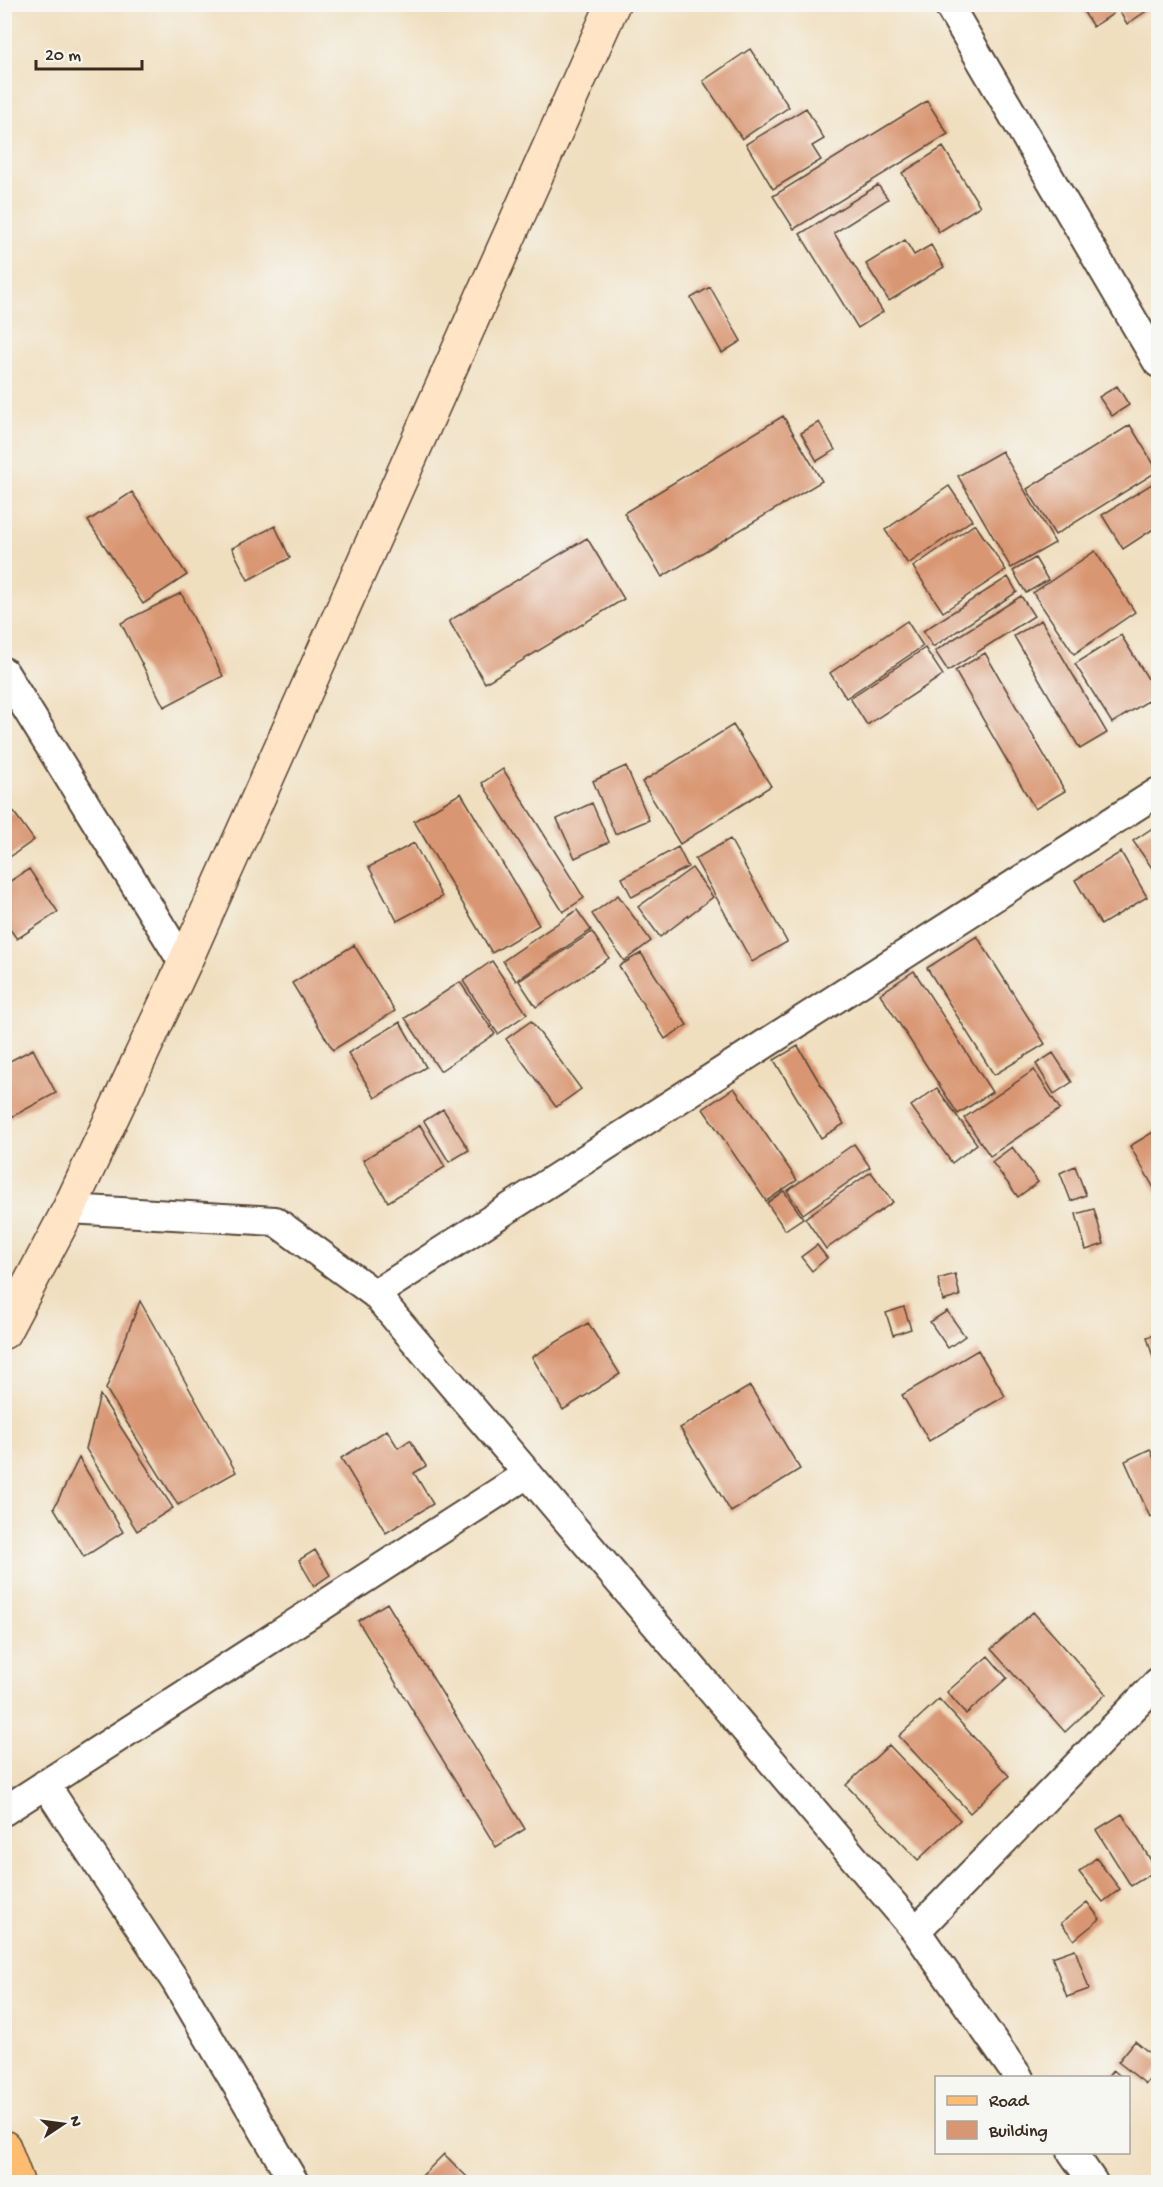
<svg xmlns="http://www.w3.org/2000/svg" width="1163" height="2187" font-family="'Gochi Hand',sans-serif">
	<rect width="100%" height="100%" fill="#f6f6f2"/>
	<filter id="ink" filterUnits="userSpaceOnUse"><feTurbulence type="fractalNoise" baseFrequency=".0167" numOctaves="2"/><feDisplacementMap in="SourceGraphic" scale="12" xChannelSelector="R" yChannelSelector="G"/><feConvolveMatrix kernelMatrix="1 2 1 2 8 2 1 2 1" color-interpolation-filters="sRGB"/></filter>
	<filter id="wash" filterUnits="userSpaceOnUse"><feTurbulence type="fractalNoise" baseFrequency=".008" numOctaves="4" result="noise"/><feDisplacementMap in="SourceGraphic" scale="24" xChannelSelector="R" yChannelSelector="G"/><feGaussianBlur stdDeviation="1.35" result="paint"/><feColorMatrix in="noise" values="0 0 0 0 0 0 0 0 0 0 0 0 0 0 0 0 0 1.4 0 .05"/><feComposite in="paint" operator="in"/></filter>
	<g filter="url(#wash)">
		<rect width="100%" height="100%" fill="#f0dfbf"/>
		<g id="blocks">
			<path fill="#d99672" d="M1079,4H1107L1113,14L1093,27Z
				M1119,4H1157L1127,24L1116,6Z
				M750,49L789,107L742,139L703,81Z
				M927,101L948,134L794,229L773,196Z
				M806,108L824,139L812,146L821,160L773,189L746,144Z
				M943,147L980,206L939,232L902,173Z
				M878,185L888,199L834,233L883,312L858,328L800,234Z
				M905,240L914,255L931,245L944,267L889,301L866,264Z
				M710,287L741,341L722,353L691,298Z
				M1117,386L1129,405L1112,416L1099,397Z
				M783,416L822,481L662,577L624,513Z
				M819,422L835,450L817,461L801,433Z
				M1130,425L1158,471L1055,535L1027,489Z
				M1002,451L1055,543L1011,568L958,476Z
				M1158,480V526L1123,549L1102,515Z
				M949,486L972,520L908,564L885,530Z
				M132,492L187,575L143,604L88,521Z
				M975,524L1006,570L943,612L913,567Z
				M275,526L290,558L248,580L232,548Z
				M587,538L624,599L485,683L449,621Z
				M1095,551L1135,612L1074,654L1033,593Z
				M1035,558L1048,580L1026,593L1013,571Z
				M1008,577L1017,592L933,647L923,631Z
				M181,593L223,676L164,707L121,623Z
				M1021,596L1034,616L948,671L935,651Z
				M1041,620L1107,733L1080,749L1014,636Z
				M907,621L923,646L846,698L830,673Z
				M1121,635L1158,695L1112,723L1075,664Z
				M925,648L943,675L867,725L850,698Z
				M985,653L1065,791L1035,809L955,671Z
				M733,725L771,786L680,844L642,782Z
				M626,766L649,820L615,834L593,781Z
				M503,769L584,898L563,912L482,783Z
				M461,793L539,925L492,953L414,821Z
				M592,803L609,842L575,858L557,819Z
				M13,811L34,840L4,861V817Z
				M1154,827L1158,834V863L1152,868L1133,841Z
				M730,839L787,942L752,962L695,859Z
				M414,843L442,897L397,921L369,867Z
				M678,847L688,867L632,897L622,878Z
				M1121,852L1147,897L1101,925L1075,880Z
				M692,868L713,897L660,937L638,907Z
				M29,869L58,912L17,939L4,921V885Z
				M618,895L651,941L624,961L592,914Z
				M577,910L591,930L516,981L503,961Z
				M592,932L609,958L536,1007L519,981Z
				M977,936L1045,1044L994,1075L927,968Z
				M354,945L395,1011L333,1050L292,983Z
				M641,953L687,1025L665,1039L619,966Z
				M492,961L527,1014L498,1034L463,981Z
				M914,971L992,1092L958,1114L880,994Z
				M460,982L495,1034L440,1071L405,1018Z
				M531,1021L581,1089L556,1107L506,1039Z
				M400,1022L426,1067L375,1098L348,1053Z
				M798,1046L844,1124L821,1138L774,1060Z
				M33,1049L56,1093L4,1121V1064Z
				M1053,1053L1072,1082L1054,1094L1036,1064Z
				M1034,1070L1060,1109L990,1156L964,1118Z
				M734,1088L797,1180L766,1201L703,1109Z
				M937,1088L977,1144L952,1163L911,1106Z
				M443,1109L469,1150L449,1162L424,1121Z
				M420,1125L445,1167L388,1202L363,1160Z
				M1158,1129V1195L1130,1146Z
				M854,1144L870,1167L803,1214L787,1191Z
				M1012,1147L1038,1182L1018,1197L992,1162Z
				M1075,1166L1086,1195L1071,1201L1060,1173Z
				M871,1172L893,1202L826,1249L805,1218Z
				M784,1191L803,1218L785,1230L767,1203Z
				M1094,1209L1104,1244L1086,1250L1076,1214Z
				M817,1245L827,1258L812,1271L801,1257Z
				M955,1274L960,1296L943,1301L938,1279Z
				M140,1301L236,1472L178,1505L106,1389Z
				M904,1307L911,1329L893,1335L886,1313Z
				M947,1311L965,1336L948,1348L930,1322Z
				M588,1323L620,1374L563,1410L532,1357Z
				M1158,1334V1375L1147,1337Z
				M978,1350L1005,1396L929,1441L902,1395Z
				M750,1386L800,1469L731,1512L680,1428Z
				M100,1395L173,1508L137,1531L86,1449Z
				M387,1430L398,1448L410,1440L426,1466L414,1473L433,1504L386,1533L341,1458Z
				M1150,1449L1158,1468V1513L1150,1517L1125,1461Z
				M79,1458L123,1532L84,1557L54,1508Z
				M315,1550L330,1575L314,1586L299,1560Z
				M387,1603L525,1829L496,1847L358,1621Z
				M1033,1612L1106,1694L1065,1732L991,1649Z
				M988,1656L1007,1678L966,1714L947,1692Z
				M939,1699L1009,1776L970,1813L899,1736Z
				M889,1745L960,1820L918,1860L846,1785Z
				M1122,1814L1157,1870L1131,1886L1096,1830Z
				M1096,1858L1120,1889L1103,1902L1079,1872Z
				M1087,1902L1100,1919L1074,1940L1061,1923Z
				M1075,1949L1089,1989L1067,1997L1052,1957Z
				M1135,2041L1158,2060V2068L1146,2084L1118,2062Z
				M1113,2070L1123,2078H1107Z
				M444,2154L472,2182H416Z"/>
		</g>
	</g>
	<g filter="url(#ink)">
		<use href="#blocks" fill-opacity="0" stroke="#564536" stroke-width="1.5"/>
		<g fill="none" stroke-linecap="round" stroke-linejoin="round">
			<defs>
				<path id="street" d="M948,4L1158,363
					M4,672L184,964
					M69,1209L275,1221L375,1294L916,1931L1019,2078
					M375,1294L1158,792
					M45,1784L176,1982L294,2182
					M4,1811L527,1474
					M916,1931L1158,1682
					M1072,2152L1093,2182"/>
				<path id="secondary" d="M4,1332L69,1209L184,964L613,4"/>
				<path id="primary" d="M4,2147L17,2182"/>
			</defs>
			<use href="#street" stroke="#564536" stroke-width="32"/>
			<use href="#secondary" stroke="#564536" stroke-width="36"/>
			<use href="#primary" stroke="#564536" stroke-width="36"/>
			<use href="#street" stroke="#fff" stroke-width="28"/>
			<use href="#secondary" stroke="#ffe4c6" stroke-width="33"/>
			<use href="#primary" stroke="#febc70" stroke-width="33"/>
		</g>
	</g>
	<rect width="1163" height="2187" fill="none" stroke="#f6f6f2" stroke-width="24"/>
	<rect x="935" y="2076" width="195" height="78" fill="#f6f6f2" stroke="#aba49d" stroke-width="1.5"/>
	<rect x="947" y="2096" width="30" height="9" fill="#febc70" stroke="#aba49d" stroke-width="1.5"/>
	<text x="989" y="2106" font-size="18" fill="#3b2a1e">Road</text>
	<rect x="947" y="2121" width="30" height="18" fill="#d99672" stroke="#aba49d" stroke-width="1.5"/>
	<text x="989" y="2136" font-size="18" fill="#3b2a1e">Building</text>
	<g transform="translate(63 2124) rotate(77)" stroke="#f6f6f2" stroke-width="4.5" paint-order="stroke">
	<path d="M0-4.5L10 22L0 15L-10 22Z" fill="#3b2a1e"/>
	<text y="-9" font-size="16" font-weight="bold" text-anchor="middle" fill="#3b2a1e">N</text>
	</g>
	<path d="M36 60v9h106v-9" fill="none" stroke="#3b2a1e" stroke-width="3"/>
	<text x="45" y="60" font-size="18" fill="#3b2a1e" stroke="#f6f6f2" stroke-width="4.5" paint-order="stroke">20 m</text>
</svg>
